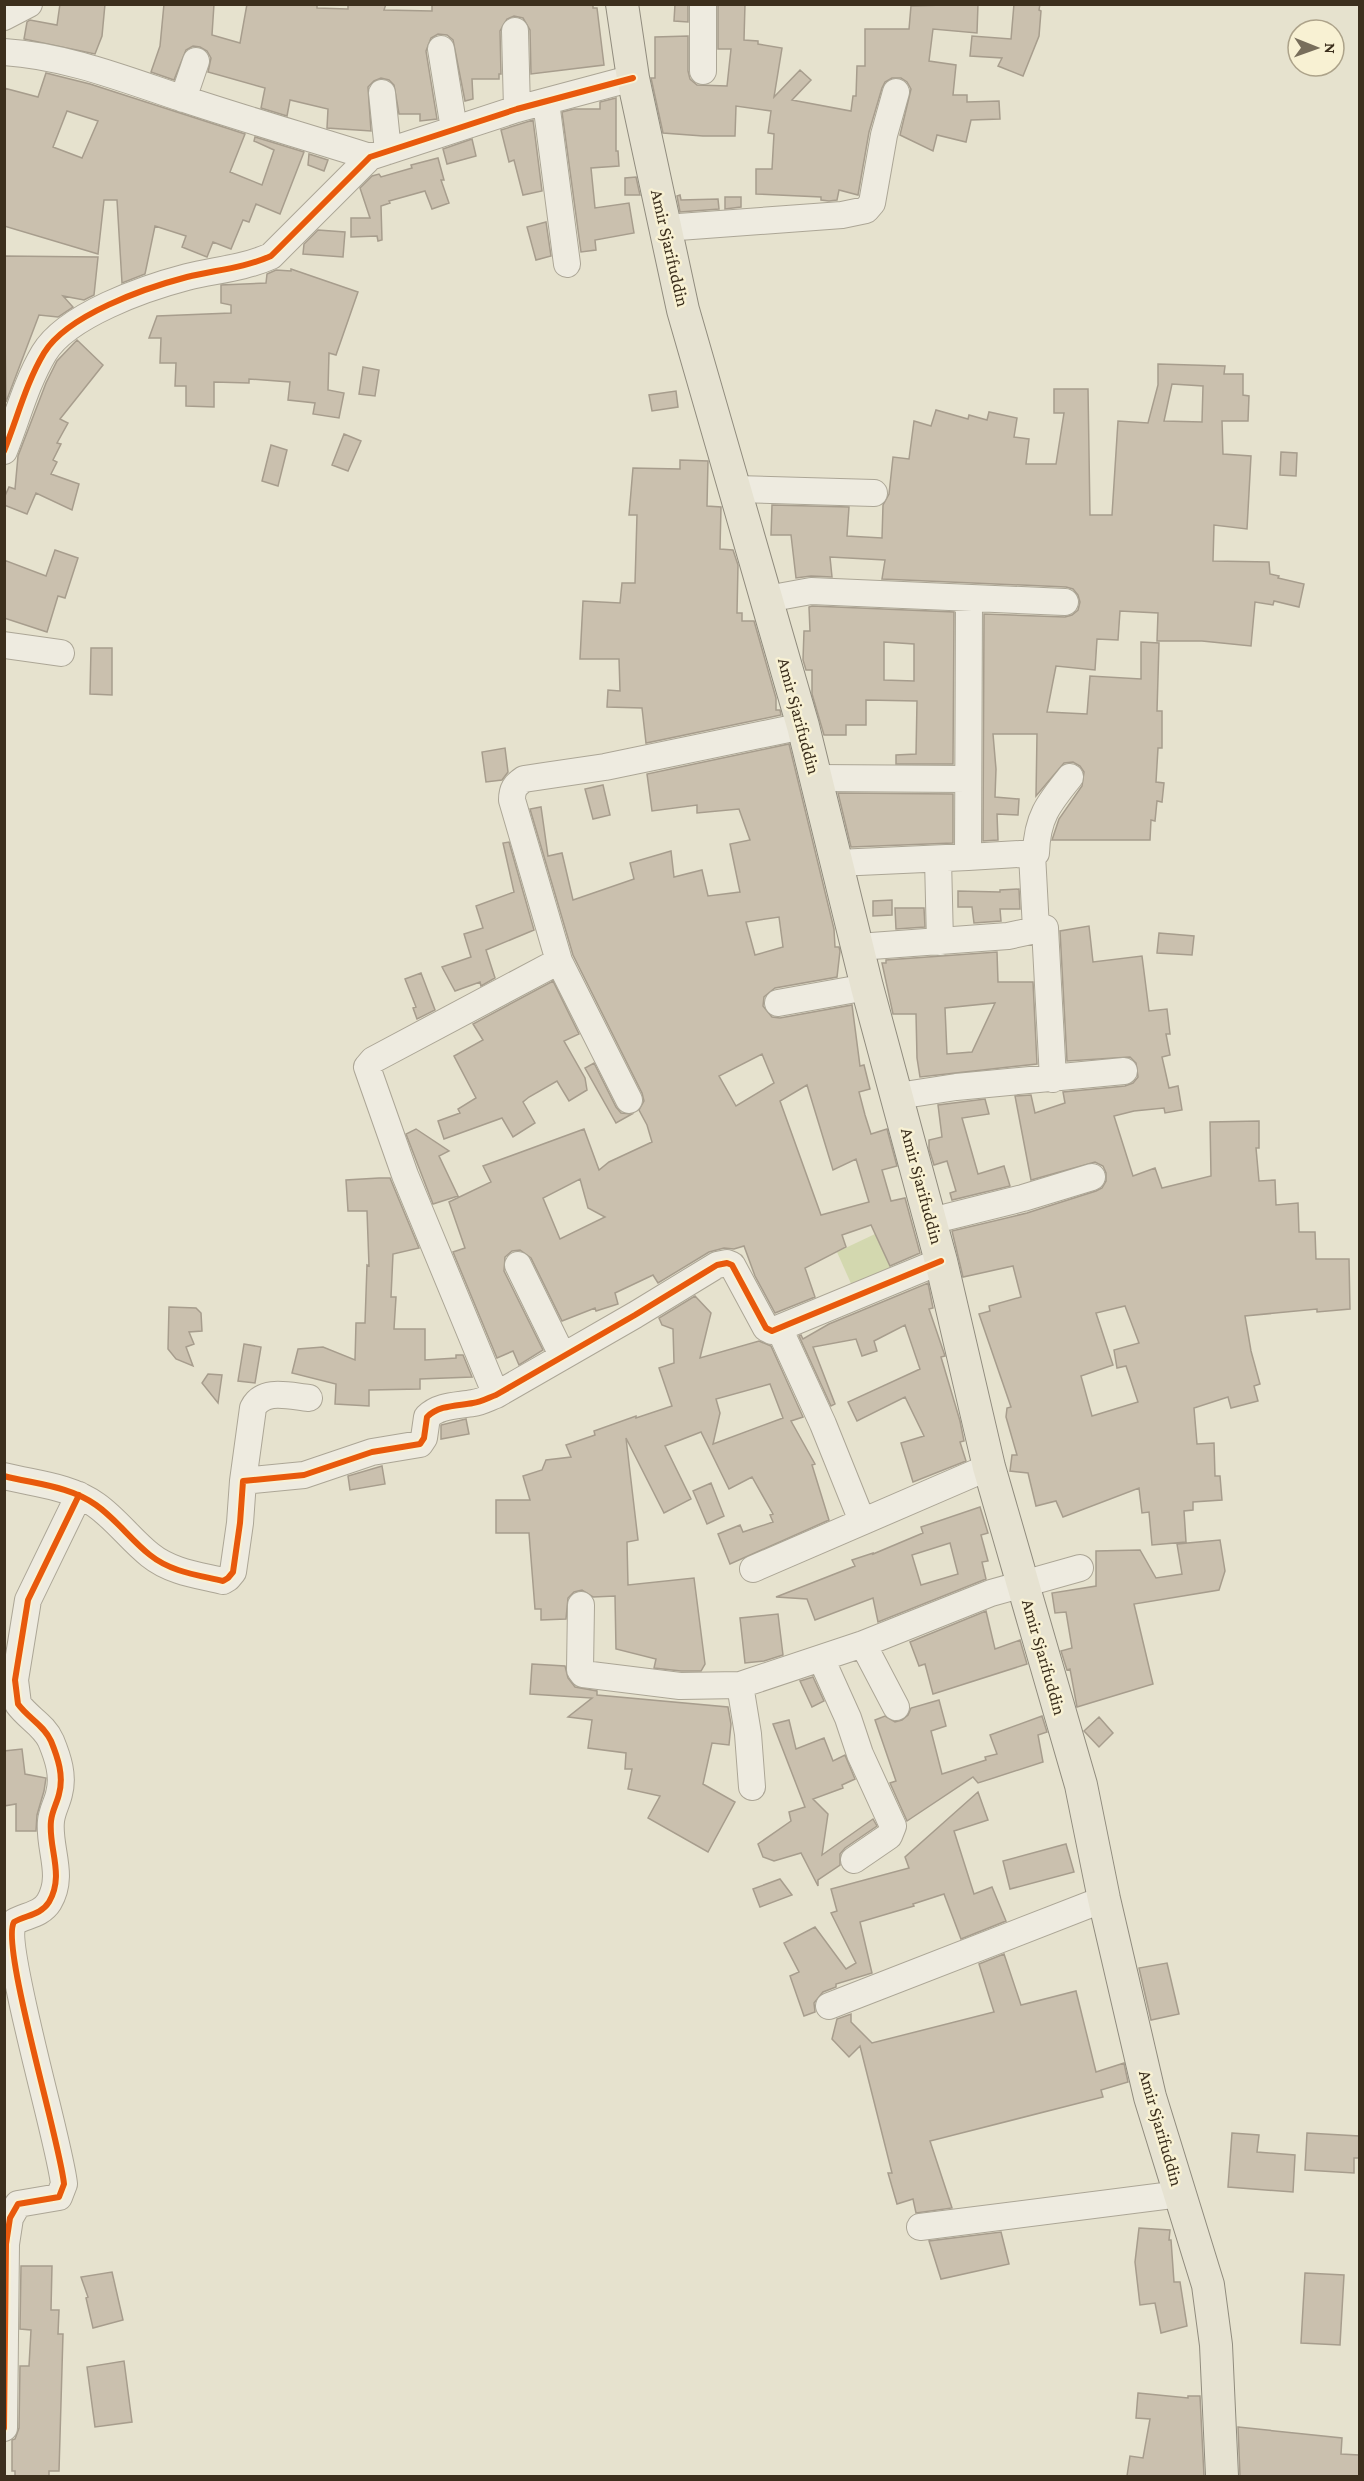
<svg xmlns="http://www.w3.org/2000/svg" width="1364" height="2481" font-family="'Crimson Pro',serif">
	<rect width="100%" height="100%" fill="#e6e2ce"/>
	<path fill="#d3d8af" d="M875,1234L892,1269L853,1288L837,1252Z"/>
	<path fill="#cac0ae" stroke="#a79d8d" stroke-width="1.5" fill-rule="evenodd" d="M60,4H105L102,36L95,54L24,39L27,22L30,20L57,25Z
		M164,4H214L212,35L240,43L247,4H317V8L348,9V4H386L384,10L432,11V4H593V8H597L604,65L531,74L530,30L523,18L514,16L507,19L500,31L501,74H499V79H472L473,99L465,101L453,40L447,35L438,34L431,38L426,51L437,119L420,121V114H399L394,85L389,80L381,78L374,81L368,87L371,131L327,128L328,109L290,100L287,116L261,108L265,88L208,72L211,58L207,51L200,47L193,46L186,50L174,80L151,72L160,46Z
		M675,4H688V22L674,21Z
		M718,4H745L744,40L758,41V44L782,48L774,97L800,70L811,80L792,100L851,111L853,96H856L857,66H865V29H909L911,6L978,4L977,33L933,29L929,61L956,65L953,95H967V102L999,101L1000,119L971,120L966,142L937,135L933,151L900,135L911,89L907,82L901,78H892L885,82L882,88L869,132L858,195L839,190L837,200L829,201L821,200V197L756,194V169H772L774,134L768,133L771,111L736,106L735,136H703L663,133L651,78H655V37L688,36V71L690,79L697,85L727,86L731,49H718Z
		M1014,4H1040L1039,10L1041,11L1039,36L1023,76L998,66L1002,58L970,56L972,36L1011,39Z
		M46,73L90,84L245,134L230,172L262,185L274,150L254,141L255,137L304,152L280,214L256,204L249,222L243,220L231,249L213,242L207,257L182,247L186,236L155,226L145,274L122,283L117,200H104L98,254L4,226V88L38,97ZM67,111L98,121L82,158L53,147Z
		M616,98V151H618L619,166L591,168L595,208L629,203L634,233L595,240L596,250L581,252L562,112L574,109H600V102Z
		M533,120L542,191L523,195L514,160L509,162L501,130Z
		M472,139L476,156L447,164L443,149Z
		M309,154L328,160L324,171L308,165Z
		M438,158L444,180H441L449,203L432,209L425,191L389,201L390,203L381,206L382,240L378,241L377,236L351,237V218H370L360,188L372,176L379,174L381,177L412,168L411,165Z
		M636,177L640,195H625V178Z
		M680,195L681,200L718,199L719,209L680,212L677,196Z
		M725,197H741V207L725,209Z
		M546,222L551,256L536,260L527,227Z
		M318,230L345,232L343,257L303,254L304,244Z
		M4,256L98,257L94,295L84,300L63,296L73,307L58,317L39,315L6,402Z
		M291,269L358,292L336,355L329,353L328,390L344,393L339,418L313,414L315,403L288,400L290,382L249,379V383L214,382V407L186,406V386H175L176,363H160L161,338H149L157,316L231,313V305L221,303V285L266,283L267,274L276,270L291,271Z
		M77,340L103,365L60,419L68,423L57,443L61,444L53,460L57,462L51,474L79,484L72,510L36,493L27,514L4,505V498L9,487L15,489L18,456L46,383L57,361Z
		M1158,364L1225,366L1224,374H1243V395L1249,396L1248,421H1222L1223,454L1251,456L1247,529L1214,525L1213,561L1269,562L1270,574L1279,576L1278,578L1304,584L1299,607L1274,601L1273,605L1255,602L1251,646L1202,641H1157L1158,613L1120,611L1118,640L1097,639L1095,670L1056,666L1047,712L1087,714L1090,676L1141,679V642L1159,643L1157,711H1162V748H1158L1156,782L1164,783L1162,802L1157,801L1155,821L1151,820L1150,840H1052L1059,819L1082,786L1084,772L1080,766L1073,762L1064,763L1036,796L1037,734H993L996,769L995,797L1019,799L1018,815L997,814L998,840L983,841L984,614L1065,617L1072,615L1078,610L1080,602L1078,595L1073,589L1066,587L882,579L885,560L830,557L832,577L811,576L796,578L791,535H771L772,505L849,507L847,536L882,538L883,505L889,494L893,457L909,459L914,421L931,426L936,410L968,419L969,415L987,420L989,412L1017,418L1014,437L1029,439L1026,464H1056L1064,413H1054V389H1088L1090,515H1112L1118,421L1148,423L1158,385ZM1172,384L1203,386L1202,422L1164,421Z
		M363,367L379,370L375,396L359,394Z
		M676,391L678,407L652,411L649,395Z
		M344,434L361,441L348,471L332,465Z
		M271,445L287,450L278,486L262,481Z
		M1281,452L1297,453L1296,476L1280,475Z
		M680,460L708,461L707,506L721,507L720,549L733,550L738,565L737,613H742V621H754L776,698V710H780L781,715L646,743L642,708L607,707L608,690L620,691L619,659H580L583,601L620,603L622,583H635L637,515H629L633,468L680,469Z
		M55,550L78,558L65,598L58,596L47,632L4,618V560L46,576Z
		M812,606L954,612L953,764H896V755L916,754L917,701L866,700V725H846V735H824L812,694V670H806L803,660L804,631H810L809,607ZM884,642L914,644V681L884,680Z
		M91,648H112V695L90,694Z
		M789,744L834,929L835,947H839L840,951L837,977L775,988L764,997L763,1006L772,1017L780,1018L852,1005L860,1066L864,1065L870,1089L859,1092L865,1115L871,1134L887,1129L897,1166L882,1170L891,1201L905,1198L920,1253L890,1266L871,1225L842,1235L846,1247L805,1268L815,1297L775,1313L755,1276L744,1246L734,1249L724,1248L709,1252L658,1283L653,1275L615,1293L618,1304L596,1311L595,1308L562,1321L531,1258L520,1250L512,1251L505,1257L504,1271L543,1350L519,1365L513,1351L497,1358L453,1252L465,1248L449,1202L491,1182L483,1166L584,1129L599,1170L609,1162L652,1142L647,1125L639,1110L644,1101L642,1093L573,955L530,809L541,807L548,856L562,853L573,900L634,879L630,863L671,851L674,877L702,870L708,896L740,892L730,844L750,840L739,809L697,813V805L652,811L647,774ZM779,917L783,947L755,955L746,922ZM762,1054L774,1083L736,1106L719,1076ZM807,1085L833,1170L856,1159L869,1202L821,1215L780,1101ZM580,1179L588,1208L605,1217L560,1239L543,1198Z
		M505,748L508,772L502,780L486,782L482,752Z
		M603,785L610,815L593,819L585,789Z
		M838,793L953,794V843L851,847Z
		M509,842L534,930L486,950L495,978L481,986L480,982L455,991L442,967L471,957L464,934L483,928L476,906L514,892L503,843Z
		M1019,889L1020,909H1000L1001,921L974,923L972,907H958V891L1000,892V890Z
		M892,900V915L873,916V901Z
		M895,908H924L925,927L896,929Z
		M1089,926L1093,962L1142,956L1149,1011L1167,1009L1170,1034H1166L1170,1055L1162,1057L1169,1088L1178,1086L1182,1110L1165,1113L1164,1108L1134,1111L1114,1116L1133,1176L1155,1168L1162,1188L1211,1176L1210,1122L1259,1121V1148H1256L1259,1181L1275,1180L1276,1205L1298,1203L1299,1232H1315L1316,1259H1349L1350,1309L1317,1312V1309L1245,1316L1251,1351L1260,1384L1254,1386L1258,1401L1231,1408L1228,1397L1194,1408L1197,1444L1214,1443L1215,1476H1220L1222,1500L1193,1502V1510L1184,1511L1186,1542L1152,1545L1149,1512L1142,1513L1139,1488L1063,1517L1056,1501L1036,1506L1028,1473L1010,1471L1012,1455H1017L1006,1417L1007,1408L1011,1407L979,1314L990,1311L989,1306L1021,1297L1013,1266L963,1277L952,1231L1027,1213L1096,1191L1102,1188L1106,1181V1173L1103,1166L1095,1162L1031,1180L1015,1096L1031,1095L1035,1113L1065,1103L1063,1092L1125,1086L1133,1083L1138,1077L1136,1063L1130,1057L1067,1061L1060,931ZM1125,1306L1139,1343L1114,1350L1117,1368L1126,1366L1138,1402L1092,1416L1081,1376L1113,1365L1096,1313Z
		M1159,933L1194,936L1192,955L1157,953Z
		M997,952L998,982H1033L1037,1064L920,1077L917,1058L916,1014H893L882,963H886V960ZM995,1003L972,1052L947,1054L945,1008Z
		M421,973L435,1010L417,1019L413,1008L416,1007L405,979Z
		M553,981L579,1034L564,1041L585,1078L587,1090L569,1101L557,1081L529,1097L523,1102L535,1123L513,1137L502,1118L444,1139L438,1121L460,1113L458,1109L476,1098L454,1056L483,1040L473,1024Z
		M594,1063L616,1107L621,1113L632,1114L616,1123L585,1068Z
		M985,1099L989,1114L962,1118L978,1174L1004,1166L1010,1186L952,1200L950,1193L956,1191L947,1161L934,1165L929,1149V1140L942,1137L938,1105Z
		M416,1129L449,1151L439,1156L458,1196L433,1204L406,1134Z
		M379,1178H390L419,1248L393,1254L391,1297H396L394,1329H425V1360L456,1358V1355H463L472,1377L420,1379V1389L369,1390V1406L335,1404L336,1384L292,1373L298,1349L323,1347L355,1360L356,1323H365L367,1265L369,1266L367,1211H348L346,1180Z
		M928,1283L933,1308L929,1309L945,1356L941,1357L960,1421L964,1441L960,1442L966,1461L913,1482L901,1443L924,1436L905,1397L857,1421L848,1402L920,1369L905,1325L874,1341L877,1351L862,1356L856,1339L813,1347L835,1404L831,1406L799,1336L801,1335L803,1339L829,1324Z
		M695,1296L711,1313L700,1358L759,1341L771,1346L803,1417L791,1421L815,1464L812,1465L829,1520L730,1564L718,1534L740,1525L743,1532L773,1522L770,1515L773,1514L752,1477L729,1489L701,1432L665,1446L691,1499L664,1513L626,1438L638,1540L627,1542L628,1585L694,1578L705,1664L701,1671H681L654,1668L656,1659L616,1649L615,1596L593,1597L582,1590L574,1592L568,1598L566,1619L541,1620V1609H535L529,1533H496V1500H530L523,1476L542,1470L546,1460L571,1457L566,1445L595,1435L594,1431L636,1416V1418L672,1406L659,1368L674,1363L673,1329L662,1325L659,1318ZM770,1384L783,1418L713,1444L720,1413L716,1399Z
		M169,1307L196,1308L201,1313L202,1331L189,1332L194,1344L186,1347L193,1366L176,1359L168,1349Z
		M244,1344L261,1347L255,1383L238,1381Z
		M208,1374L222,1375L218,1403L202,1383Z
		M466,1419L469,1434L441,1439V1425Z
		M382,1466L385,1484L350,1490L348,1476Z
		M711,1483L724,1516L707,1524L693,1491Z
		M980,1507L988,1533L981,1535L988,1561L982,1562L986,1579L878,1622L873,1598L815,1620L807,1599L776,1597L855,1566L852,1560L873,1553V1554L923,1533L921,1527ZM950,1543L958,1574L921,1585L912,1555Z
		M1220,1540L1225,1571L1219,1590L1134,1604L1153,1684L1077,1707L1070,1669L1067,1670L1061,1651L1072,1648L1066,1612L1055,1613L1052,1593L1096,1586V1551L1140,1550L1156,1578L1182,1574L1177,1544Z
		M986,1611L995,1649L1020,1640L1027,1664L933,1694L925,1664L919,1666L910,1642Z
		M778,1614L783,1655L764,1661L745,1663L740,1618Z
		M532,1664L565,1666L568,1678L575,1687L597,1691V1695L728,1707L731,1724L729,1745L712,1743L703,1784L735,1802L708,1852L648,1818L660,1796L628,1789L632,1769H625L626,1753L588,1748L592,1720L568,1717L592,1698L530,1694Z
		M813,1677L824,1701L812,1707L800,1681Z
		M939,1700L946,1726L931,1731L942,1774L986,1760L985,1757L997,1754L990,1735L1042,1716L1047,1732L1038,1735L1043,1762L978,1783L973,1777L907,1821L890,1783L896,1781L875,1720L885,1716L895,1722L902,1720L908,1715L911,1708Z
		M1099,1717L1113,1733L1099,1747L1084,1731Z
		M789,1720L796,1749L824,1738L833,1761L845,1755L855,1779L842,1785L843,1788L813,1799L828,1814L822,1855L873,1819L877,1826L845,1848L840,1854V1865L818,1880V1886L801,1853L774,1861L763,1857L758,1844L791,1821L789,1812L805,1807L773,1724Z
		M22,1749L25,1774L46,1778L44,1791L37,1815L36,1831H16V1804L4,1806V1751Z
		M978,1792L988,1820L954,1831L974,1894L992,1887L1006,1921L961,1939L944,1894L913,1904L914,1906L860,1922L872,1973L836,1984V1987L823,1992L814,2003L815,2012L804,2016L790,1976L799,1972L784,1943L815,1927L846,1969L856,1963L831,1913L837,1911L831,1889L909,1868L905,1857Z
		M1066,1844L1074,1872L1010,1889L1003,1861Z
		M780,1879L792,1895L760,1907L753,1889Z
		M1004,1954L1021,2005L1076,1991L1096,2072L1124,2063L1128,2082L1101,2090L1103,2097L930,2141L952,2208L916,2213L913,2199L897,2204L888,2173H892L860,2046L849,2057L832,2039L837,2019L851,2014V2022L872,2043L994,2012L979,1964Z
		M1167,1963L1179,2014L1151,2020L1139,1968Z
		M1232,2133L1259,2135L1257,2152L1295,2155L1293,2192L1228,2187Z
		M1307,2133L1359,2136V2158H1354V2173L1305,2170Z
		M1139,2228L1170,2230L1169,2240H1171L1174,2282H1180L1187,2326L1161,2333L1155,2303L1140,2305L1135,2262Z
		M1001,2232L1009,2264L941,2279L929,2241Z
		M21,2266H52L51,2310H59L58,2334H63L59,2471H49V2476H15V2471H12V2440L15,2439L19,2428L20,2366H29L31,2330L20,2329Z
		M112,2272L123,2320L93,2328L86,2298L88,2297L81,2277Z
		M1305,2273L1344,2275L1340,2345L1301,2343Z
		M124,2361L132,2422L95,2427L87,2367Z
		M1138,2393L1188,2398V2396H1200L1204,2476H1127L1130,2456L1143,2458L1150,2419L1136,2418Z
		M1238,2427L1342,2438L1341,2454L1359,2455V2476H1240Z"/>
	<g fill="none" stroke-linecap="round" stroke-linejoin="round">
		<defs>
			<path id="minor" d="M703,4V71
				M4,17L29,4
				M515,31L517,109
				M441,49L454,129
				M4,52C66,56 124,79 181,98C244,119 307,137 370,157
				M382,93L388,151
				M183,99L196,61
				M546,102L567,264
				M665,228L842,215L866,210L872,203L884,135L896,92
				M4,451C17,419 26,383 44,353C67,315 145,288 187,277C216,270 244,268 271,256L370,157L517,109L633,78
				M736,489L874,493
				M767,599L811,591L1065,602
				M4,645L61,653
				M816,778L967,779
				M1032,854L1036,929
				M968,857L1036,853C1037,818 1048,804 1070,777
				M938,859L940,942
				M837,863L968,857L969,598
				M858,947L1008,936L1045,928L1053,1079
				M778,1003L867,987
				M898,1096L956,1087L1124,1071
				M629,1100L559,961L512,800C512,789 515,785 524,779L605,767L803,726
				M931,1221L1023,1198L1092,1177
				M518,1265L562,1355
				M779,1328L823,1424L862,1521
				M496,1395L405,1175L367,1067L373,1060L559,961
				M4,1476C35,1484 70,1486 96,1505C116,1519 131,1540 150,1555C171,1572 198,1575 223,1581L228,1578L233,1572L240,1523L243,1481L304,1475L372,1452L420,1444L424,1438L427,1417C439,1405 457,1406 473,1403C481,1402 488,1398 496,1395L635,1315L717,1265L727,1263L732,1265L766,1328L772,1331L941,1261
				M243,1481L253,1408C263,1388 289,1396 309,1398
				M753,1569L989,1467
				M581,1605L580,1670L583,1674L680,1686L740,1685L863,1644L991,1593L1080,1568
				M863,1644L896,1707
				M821,1658L848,1718L860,1754L893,1826L889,1836L854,1860
				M740,1685L748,1734L752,1787
				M829,2006L1104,1899
				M920,2227L1180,2194
				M4,2428L6,2244L10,2218L18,2204L59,2197L64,2184C60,2141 0,1945 14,1922C26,1915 41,1915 49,1902C65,1875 48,1848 51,1821C52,1811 57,1803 59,1794C64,1776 58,1758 51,1741C44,1725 28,1718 18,1704L15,1680L28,1600L79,1495"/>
			<path id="major" d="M622,4L633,78L683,310L803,726L867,987L941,1261L989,1467L1081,1785L1104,1899L1150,2097L1208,2285L1216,2345L1222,2476"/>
		</defs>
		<use href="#minor" stroke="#aca696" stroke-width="28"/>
		<use href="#major" stroke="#918c7e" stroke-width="34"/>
		<use href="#minor" stroke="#eeebe0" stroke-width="26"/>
		<use href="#major" stroke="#e6e2d1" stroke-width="32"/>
		<defs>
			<path id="cycleway" d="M4,451C17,419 26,383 44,353C67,315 145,288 187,277C216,270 244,268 271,256L370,157L517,109L633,78
				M4,1476C35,1484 70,1486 96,1505C116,1519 131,1540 150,1555C171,1572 198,1575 223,1581L228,1578L233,1572L240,1523L243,1481L304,1475L372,1452L420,1444L424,1438L427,1417C439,1405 457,1406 473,1403C481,1402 488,1398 496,1395L635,1315L717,1265L727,1263L732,1265L766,1328L772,1331L941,1261
				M4,2428L6,2244L10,2218L18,2204L59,2197L64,2184C60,2141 0,1945 14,1922C26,1915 41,1915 49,1902C65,1875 48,1848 51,1821C52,1811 57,1803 59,1794C64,1776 58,1758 51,1741C44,1725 28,1718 18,1704L15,1680L28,1600L79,1495"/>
		</defs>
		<use href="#cycleway" stroke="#f8f1d3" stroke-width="10"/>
		<use href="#cycleway" stroke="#e8590c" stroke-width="6"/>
	</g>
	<g text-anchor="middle" stroke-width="5" stroke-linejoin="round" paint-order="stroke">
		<g font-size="18" fill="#3c2f1d" stroke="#f8f1d3">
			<text transform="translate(670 248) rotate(77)" y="6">Amir Sjarifuddin</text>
			<text transform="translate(799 716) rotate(75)" y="6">Amir Sjarifuddin</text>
			<text transform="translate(922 1186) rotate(75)" y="6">Amir Sjarifuddin</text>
			<text transform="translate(1044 1657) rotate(74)" y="6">Amir Sjarifuddin</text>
			<text transform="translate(1161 2128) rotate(74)" y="6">Amir Sjarifuddin</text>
		</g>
	</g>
	<rect width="1364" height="2481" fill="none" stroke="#3c2f1d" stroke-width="12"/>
	<g transform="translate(1316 48) rotate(91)"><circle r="28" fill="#f8f1d3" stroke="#ada38a" stroke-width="1.5"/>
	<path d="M0-4.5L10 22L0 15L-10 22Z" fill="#786e5b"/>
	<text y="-9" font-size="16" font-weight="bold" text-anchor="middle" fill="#3c2f1d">N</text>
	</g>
</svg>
